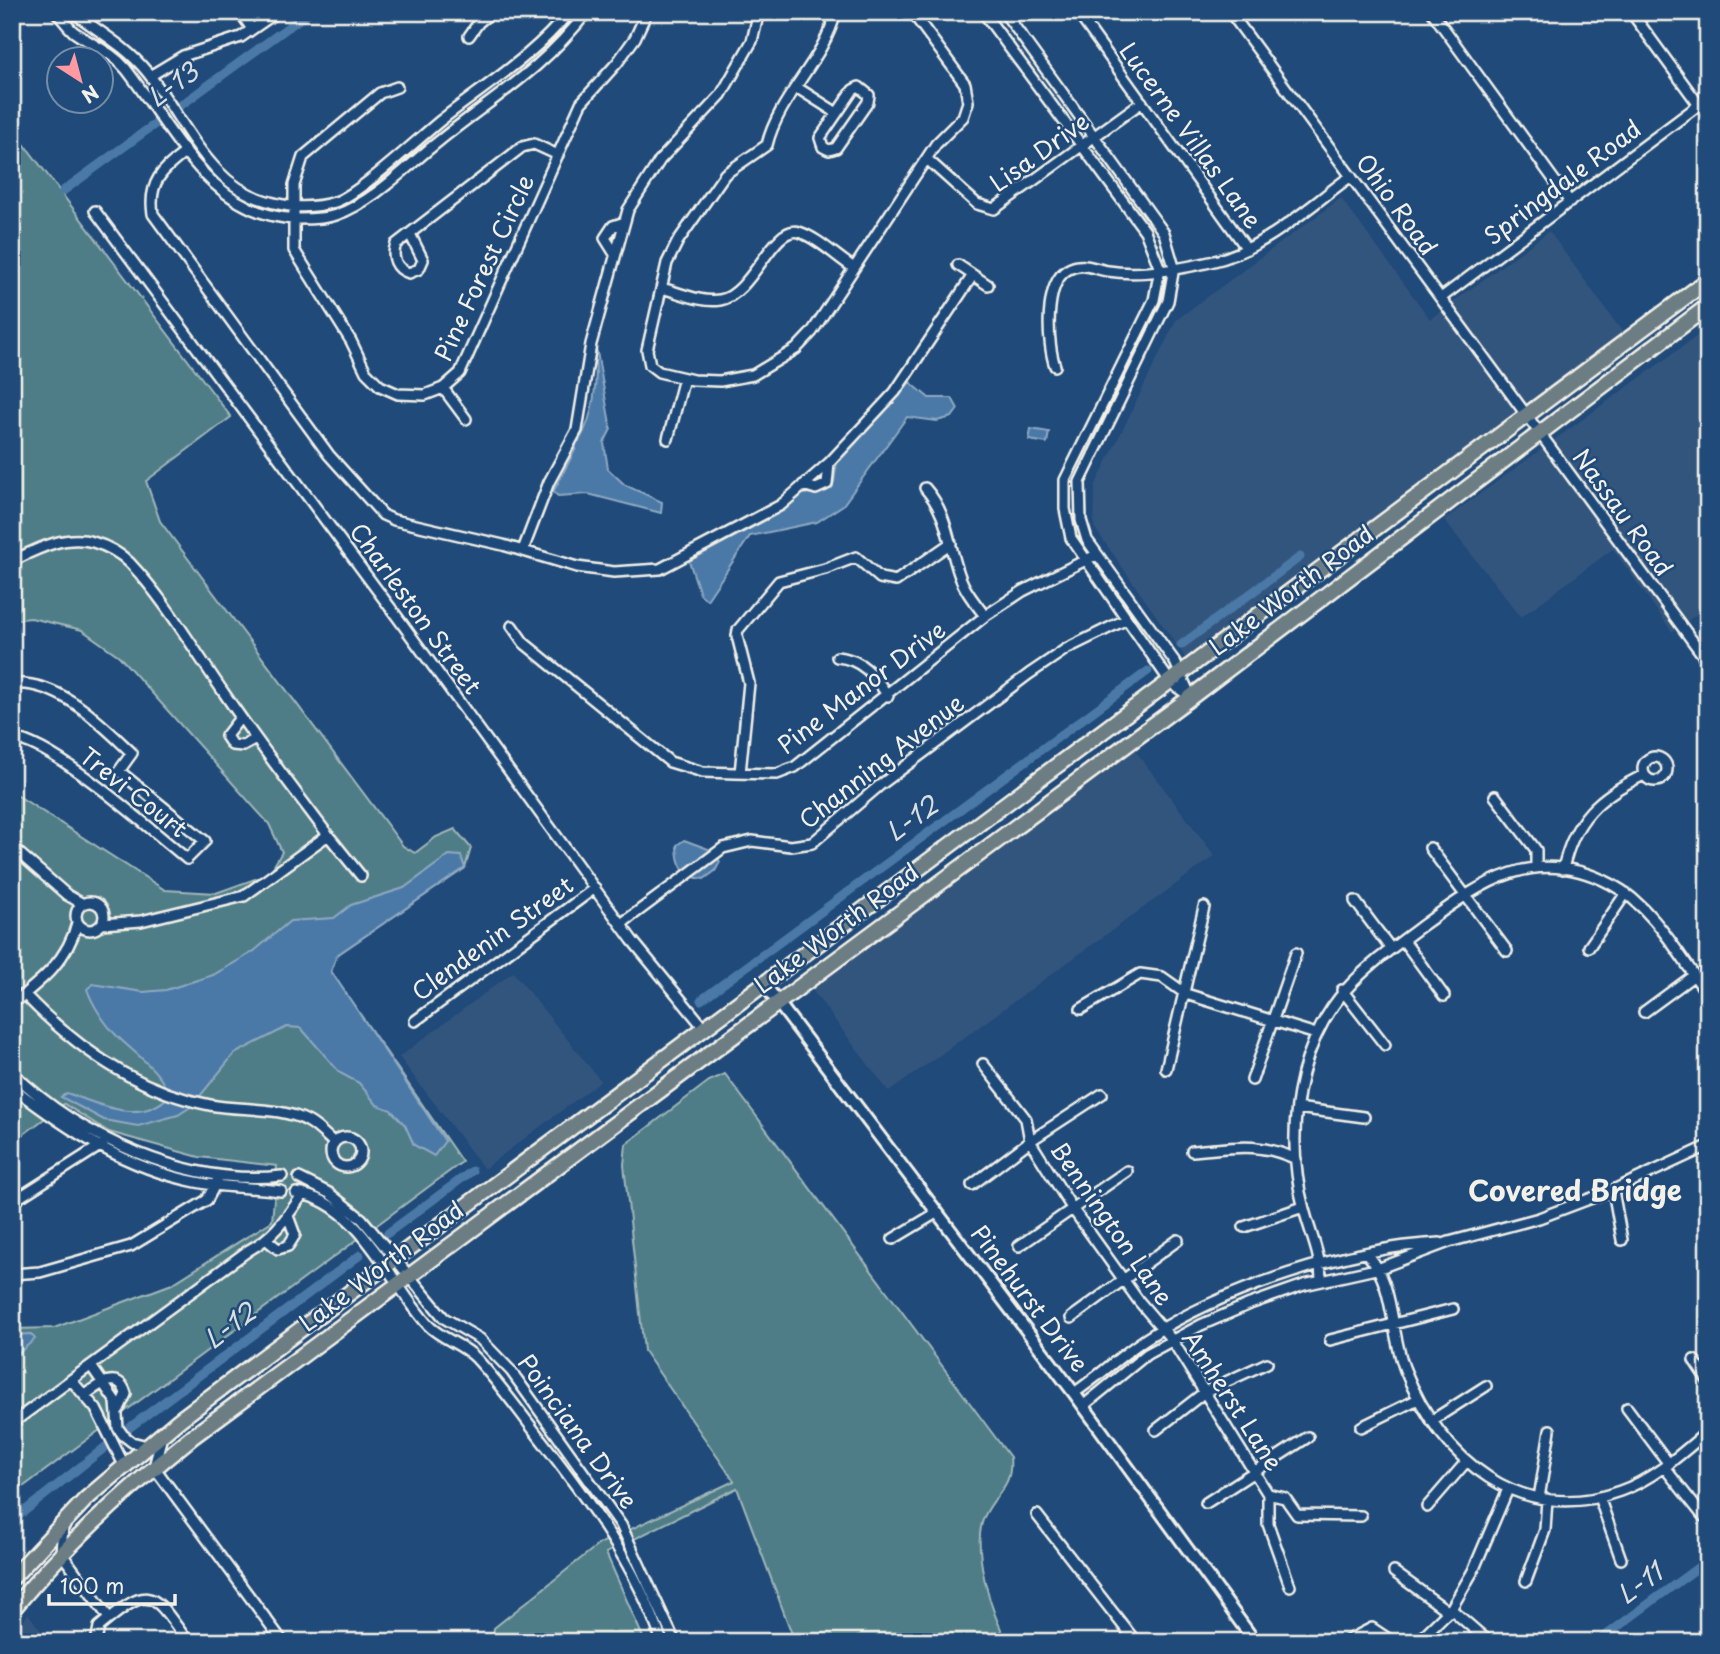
<svg xmlns="http://www.w3.org/2000/svg" width="1720" height="1654" font-family="'Playpen Sans',sans-serif">
	<rect width="100%" height="100%" fill="#1f4a7a"/>
	<filter id="ink" filterUnits="userSpaceOnUse"><feTurbulence type="fractalNoise" baseFrequency=".0143" numOctaves="2"/><feDisplacementMap in="SourceGraphic" scale="14" xChannelSelector="R" yChannelSelector="G"/><feConvolveMatrix kernelMatrix="1 2 1 2 8 2 1 2 1" color-interpolation-filters="sRGB"/></filter>
	<g filter="url(#ink)">
		<path fill="#33547d" d="M1341,198L1430,319L1549,231L1624,334L1421,482L1187,660L1094,527L1095,486L1176,320Z
			M1708,328V606L1672,632L1613,549L1521,617L1444,520Z
			M1134,749L1215,856L889,1092L809,986Z
			M513,972L601,1081L484,1169L399,1057Z
			M28,1613L49,1642H12Z"/>
		<path fill="#4f7d87" stroke="#a2b7b8" stroke-width="2" d="M12,128L231,417L146,481L160,521L403,846L415,853L436,837L455,829L471,848L465,868L337,955L331,972L462,1162L12,1495V1329L54,1328L172,1284L272,1221L277,1166L199,1157L109,1132L64,1104L12,1143V792L165,890L216,893L269,874L282,852L269,824L119,656L82,630L31,618L12,620Z
			M725,1074L1010,1457C1013,1487 997,1491 985,1515C970,1544 991,1616 1008,1642H795L737,1488L606,1553L645,1642H493L494,1628L599,1544L734,1481L644,1351L624,1165L626,1144L709,1081Z"/>
		<path fill="#4b79a7" stroke="#8fa9c1" stroke-width="2" d="M597,352L611,429L604,443L608,469L625,485L662,502L661,513L588,494L558,496L553,492L576,448L575,440L579,441C593,418 599,380 594,354Z
			M910,382L929,398H952L958,409L952,417L937,421L907,417L843,505L817,522L750,536L707,600L700,594L689,561L777,514L803,494L827,491L834,482L837,462Z
			M1031,429L1049,432L1047,443L1029,440Z
			M684,840L714,851L720,862L715,871L704,879C682,877 677,864 677,845Z
			M449,855L461,856L465,868L337,955L331,971L445,1141L434,1156L414,1145L405,1125L391,1110L377,1105L359,1083L340,1073L301,1028L287,1027L234,1054L192,1106L178,1115L138,1126L104,1120L61,1097L67,1093C99,1104 140,1126 169,1096C162,1071 134,1053 116,1035C105,1024 92,1004 87,989L93,984L143,992L166,990L213,975L253,952L290,921L334,918L351,905L404,888Z
			M31,1334L35,1339L12,1359V1335Z"/>
		<g fill="none" stroke-linecap="round" stroke-linejoin="round">
			<path stroke="#4b79a7" stroke-width="9" d="M63,191L309,12
				M1181,645L1300,557
				M701,1000L1148,671
				M388,1233L472,1171
				M125,1431L360,1255
				M12,1521L108,1445
				M1597,1642L1708,1560"/>
			<defs>
				<path id="minor" d="M56,12C62,18 68,27 74,32C92,45 111,51 126,69C173,129 211,218 299,219C311,219 324,219 336,215C375,201 407,166 439,141C496,95 540,72 587,12
					M73,12C99,32 126,46 147,72C172,103 190,142 218,171C247,202 295,214 335,202C358,195 418,139 440,121C485,85 532,58 569,12
					M240,12L252,29
					M836,12C823,62 779,96 767,145L725,174L678,241L667,263L647,350L650,365L659,372L693,380L720,381L753,375L796,349L812,332L936,144L963,117L968,102L965,84L912,12
					M983,12L1145,231L1160,269L1154,300L1065,480V509L1071,538L1171,683L1191,697
					M1004,12L1164,233L1174,267L1168,301L1080,482L1081,520L1087,540L1175,662L1191,697
					M1077,12L1247,249
					M1230,12L1708,662
					M1432,12L1570,202
					M1631,12L1699,105
					M469,36L479,22L491,12
					M150,76L183,56L241,37L277,12
					M397,87L380,93L303,157L294,185V250L351,341L366,372L380,386L398,394L425,395L443,388L460,373L581,103L617,63L635,38L647,12
					M796,87L837,113
					M859,87L869,95L868,102L836,148L829,150L823,147L820,138L853,90Z
					M186,152C162,169 148,183 153,214L329,455L383,515L394,520L503,545L577,567L614,572L660,569L781,505L829,463L895,392L973,275L988,285
					M928,160L977,204L994,209L1142,102
					M95,211L398,618L632,940L705,1029
					M410,234L423,260L419,269L409,273C396,269 391,257 396,244L522,147L534,144L558,155
					M615,254L605,238L613,226L622,223
					M958,265L973,275
					M662,288C680,293 702,303 720,300C753,294 773,224 799,232C818,238 838,258 854,268
					M1441,298L1708,98
					M1055,366C1047,344 1044,284 1067,270C1082,261 1094,269 1108,271C1139,276 1180,269 1210,262C1263,251 1308,207 1351,176
					M443,388L466,419
					M668,439L684,378
					M803,485L816,489L827,484L829,463
					M925,488C948,514 948,543 959,574C964,590 975,603 985,616
					M523,550L549,482L577,430L591,344L628,210L660,160L721,95L752,41L759,12
					M12,561C37,549 65,534 93,542C107,546 120,553 130,563C166,601 194,650 224,693C257,742 293,788 328,835L244,896L141,921L102,924
					M512,626L524,643L670,762L703,772L735,773L777,774L795,767L985,616L1023,591L1096,555
					M837,657C862,659 874,675 888,696
					M12,684C60,680 100,723 132,753L119,771L205,841L187,859C150,829 55,743 12,738
					M240,718L226,736L232,745L243,746L256,739
					M1643 769a12 12 0 1 1 24 0a12 12 0 1 1-24 0Z
					M740,773L749,683L737,636L738,630L779,581L825,569L856,557L880,578L896,581L951,543
					M1495,796L1536,850V868
					M328,835L361,876
					M12,847L67,895L83,904
					M1430,848L1507,951
					M1563,869C1574,819 1599,796 1644,775
					M1355,901L1391,949
					M76 916a14 14 0 1 1 28 0a14 14 0 1 1-28 0Z
					M621,924L723,848L752,841L791,846L812,843L879,786L1029,674L1066,649L1125,620
					M1403,940L1444,996
					M1589,947L1626,893
					M1342,990L1385,1045
					M24,994C75,1047 136,1091 210,1105C241,1111 281,1106 309,1122C318,1127 326,1136 334,1143
					M12,1004C41,981 68,960 77,923
					M1081,1009L1140,974L1162,977L1186,994L1316,1034
					M1644,1012L1693,976
					M415,1021L595,888
					M983,1064L1026,1119L1030,1141L1072,1208L1138,1300L1172,1340L1268,1494
					M1166,1069L1204,907
					M12,1072C78,1137 188,1187 282,1176
					M1252,1080L1296,953
					M12,1087C68,1130 125,1168 196,1182C224,1188 253,1187 281,1191
					M1297,1108L1364,1117
					M331 1152a15 15 0 1 1 30 0a15 15 0 1 1-30 0Z
					M1192,1151C1233,1148 1257,1141 1296,1159
					M299,1178L329,1193L362,1219L444,1318L480,1339L511,1371L621,1525L675,1642
					M972,1185L1030,1141L1102,1094
					M1613,1190L1622,1240
					M296,1193C360,1202 389,1282 428,1325C441,1339 463,1344 476,1358C498,1382 517,1408 536,1433C586,1497 636,1564 662,1642
					M12,1202L103,1144
					M1244,1227L1303,1207
					M893,1239L938,1212
					M267,1240L278,1249L288,1246L295,1235L288,1216
					M1019,1246L1127,1171
					M1368,1255C1395,1285 1390,1333 1405,1370C1440,1459 1521,1527 1620,1491C1654,1479 1681,1454 1708,1431
					M12,1274L40,1272L131,1246L207,1200L217,1181
					M1321,1280C1321,1255 1310,1233 1304,1209C1292,1165 1292,1117 1303,1073C1322,1000 1361,971 1419,928C1480,884 1533,843 1611,884C1653,906 1680,957 1708,995
					M1071,1318L1178,1240
					M1330,1340L1453,1309
					M1694,1360L1708,1381
					M91,1366L116,1402L118,1428L123,1435L132,1442L147,1446
					M72,1381L96,1409L124,1465
					M1074,1393C1099,1376 1121,1355 1147,1338C1223,1289 1350,1247 1440,1243
					M85,1395C98,1385 119,1369 126,1394L119,1409
					M1083,1406L1147,1354L1201,1325L1250,1304L1304,1285L1380,1268L1449,1242L1539,1218L1613,1190L1708,1146
					M1627,1408L1669,1464
					M1431,1421L1486,1386
					M12,1423L249,1250C275,1236 286,1218 303,1194
					M1361,1427L1418,1399
					M1156,1430L1206,1391L1267,1363
					M162,1436L154,1467L283,1642
					M1664,1467L1703,1516
					M1268,1494L1285,1498L1297,1515L1361,1516
					M1268,1494V1524L1290,1586
					M1599,1497L1621,1559
					M1539,1498L1550,1430
					M1206,1503L1308,1437
					M1427,1507L1466,1462
					M1037,1515L1136,1642
					M63,1526L61,1553L109,1618
					M1394,1572L1449,1612
					M1526,1581L1545,1530L1547,1499
					M1451,1609L1489,1642
					M96,1642L99,1627C152,1583 151,1591 188,1642
					M1345,1642L1372,1628L1393,1642
					M1417,1642L1451,1609L1473,1571L1508,1489"/>
				<path id="tertiary" d="M764,984L1074,1393L1255,1642"/>
				<path id="primary" d="M12,1578L86,1499L179,1420L1708,280
					M12,1610C65,1545 127,1489 192,1437L1191,697L1708,306"/>
			</defs>
			<use href="#minor" stroke="#f4f1e8" stroke-width="14"/>
			<use href="#tertiary" stroke="#f4f1e8" stroke-width="16"/>
			<use href="#primary" stroke="#f4f1e8" stroke-width="19"/>
			<use href="#minor" stroke="#1f4a7a" stroke-width="9"/>
			<use href="#tertiary" stroke="#1f4a7a" stroke-width="10"/>
			<use href="#primary" stroke="#6c7e84" stroke-width="14"/>
		</g>
	</g>
	<g text-anchor="middle" stroke-width="5" stroke-linejoin="round" paint-order="stroke">
		<g font-size="24" fill="#f4f1e8" stroke="#1f4a7a">
			<text transform="translate(1190 136) rotate(54)" y="8">Lucerne Villas Lane</text>
			<text transform="translate(1040 153) rotate(-36)" y="8">Lisa Drive</text>
			<text transform="translate(1563 183) rotate(-37)" y="8">Springdale Road</text>
			<text transform="translate(1396 205) rotate(54)" y="8">Ohio Road</text>
			<text transform="translate(485 268) rotate(-65)" y="8">Pine Forest Circle</text>
			<text transform="translate(1622 513) rotate(54)" y="8">Nassau Road</text>
			<text transform="translate(1292 591) rotate(-37)" y="8">Lake Worth Road</text>
			<text transform="translate(415 609) rotate(54)" y="8">Charleston Street</text>
			<text transform="translate(862 688) rotate(-37)" y="8">Pine Manor Drive</text>
			<text transform="translate(882 762) rotate(-38)" y="8">Channing Avenue</text>
			<text transform="translate(133 793) rotate(38)" y="8">Trevi Court</text>
			<text transform="translate(837 929) rotate(-37)" y="8">Lake Worth Road</text>
			<text transform="translate(493 939) rotate(-36)" y="8">Clendenin Street</text>
			<text transform="translate(1111 1224) rotate(55)" y="8">Bennington Lane</text>
			<text transform="translate(382 1267) rotate(-37)" y="8">Lake Worth Road</text>
			<text transform="translate(1029 1299) rotate(53)" y="8">Pinehurst Drive</text>
			<text transform="translate(1232 1401) rotate(57)" y="8">Amherst Lane</text>
			<text transform="translate(577 1432) rotate(54)" y="8">Poinciana Drive</text>
		</g>
		<g font-size="26" font-style="italic" fill="#dbdfde" stroke="#1f4a7a">
			<text transform="translate(173 85) rotate(-36)" y="9">L-13</text>
			<text transform="translate(912 819) rotate(-36)" y="9">L-12</text>
			<text transform="translate(230 1326) rotate(-37)" y="9">L-12</text>
			<text transform="translate(1640 1584) rotate(-36)" y="9">L-11</text>
		</g>
		<g font-size="28" font-weight="bold" fill="#f4f1e8" stroke="#1f4a7a">
			<text x="1575" y="1201">Covered Bridge</text>
		</g>
	</g>
	<rect width="1720" height="1654" fill="none" stroke="#1f4a7a" stroke-width="42"/>
	<rect x="21" y="21" width="1678" height="1612" fill="none" stroke="#f4f1e8" stroke-width="2.5" filter="url(#ink)"/>
	<g transform="translate(80 80) rotate(144)"><circle r="33" fill="#1f4a7a" stroke="#748da6" stroke-width="2"/>
	<path d="M0-5L12 26L0 18L-12 26Z" fill="#ff9aa2"/>
	<text y="-10" font-size="19" font-weight="bold" text-anchor="middle" fill="#f4f1e8">N</text>
	</g>
	<path d="M49 1594v10h126v-10" fill="none" stroke="#f4f1e8" stroke-width="3.5"/>
	<text x="60" y="1594" font-size="21" fill="#f4f1e8" stroke="#1f4a7a" stroke-width="5" paint-order="stroke">100 m</text>
</svg>
